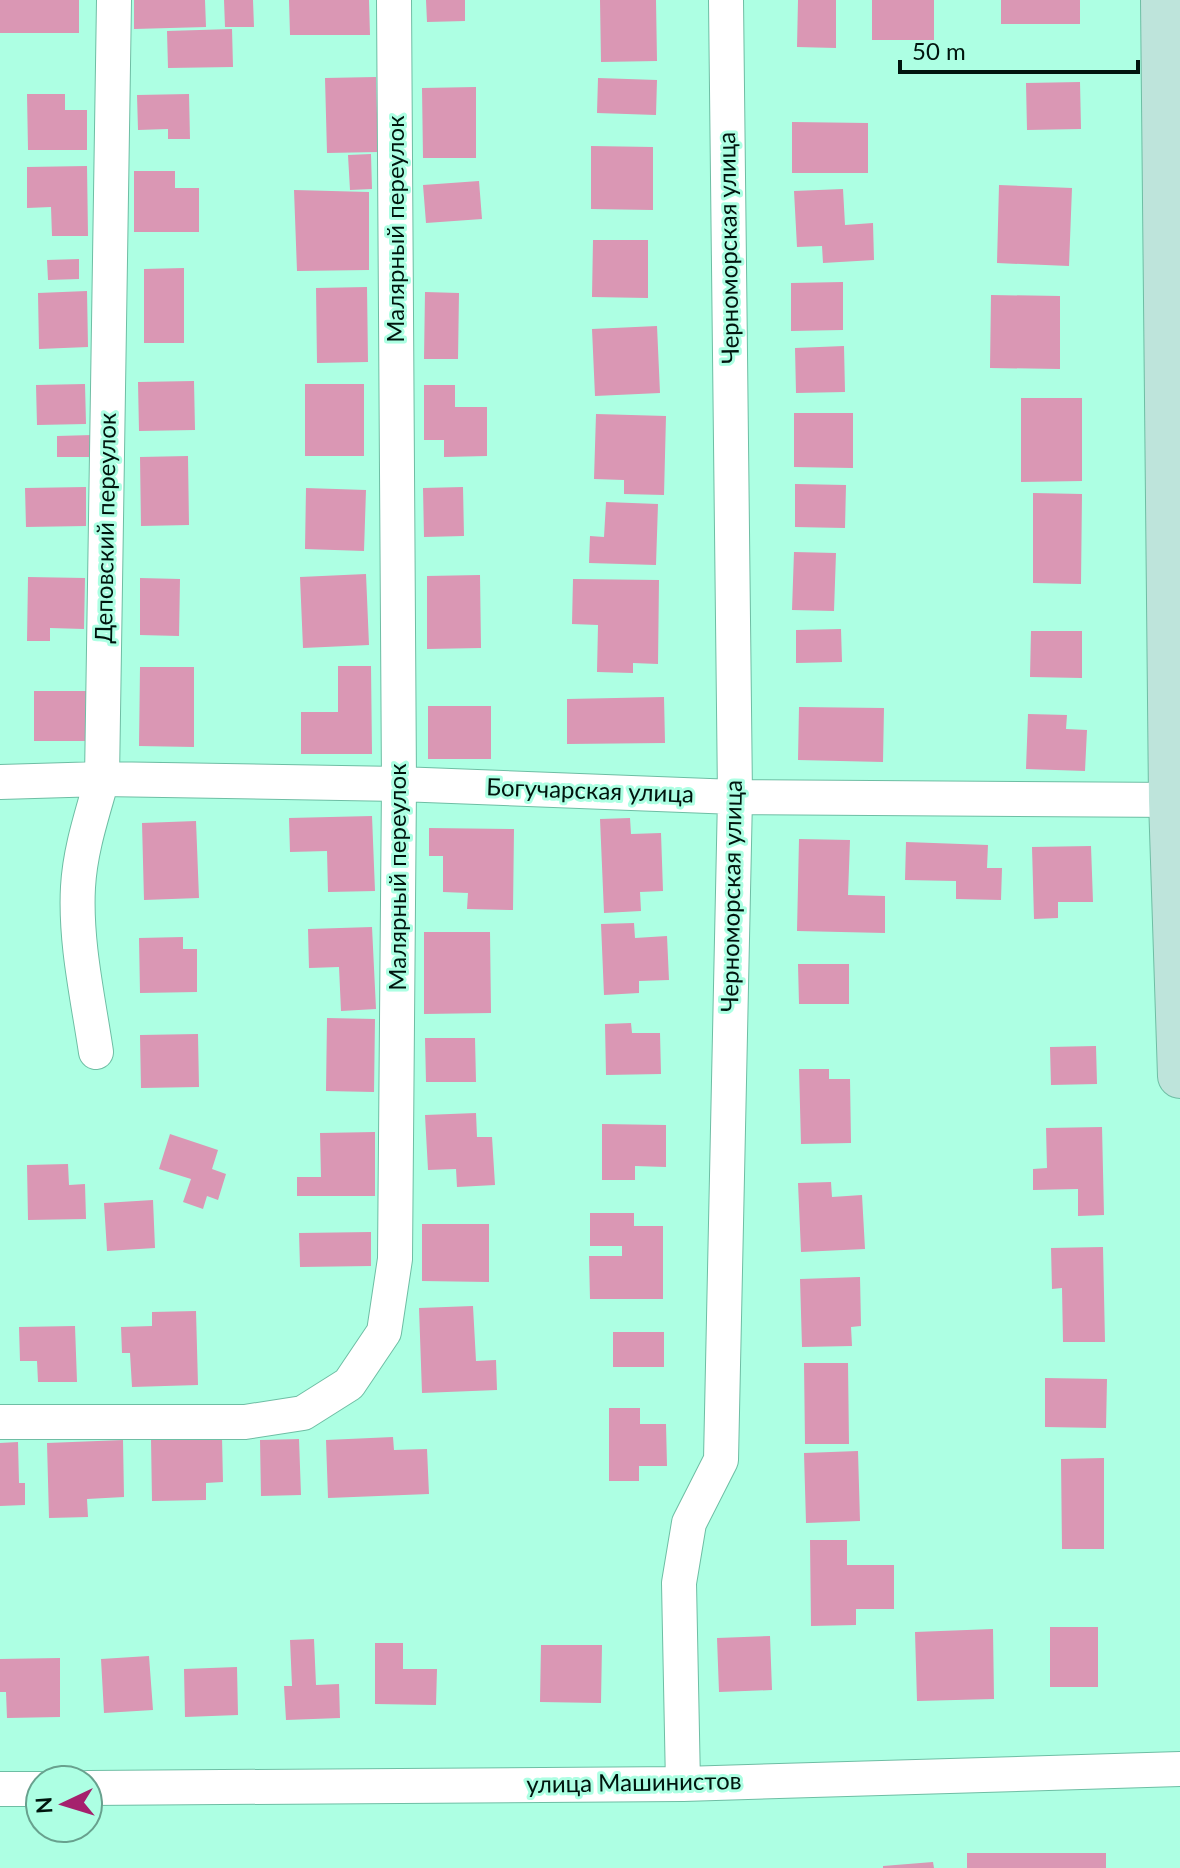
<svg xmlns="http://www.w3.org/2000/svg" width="1180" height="1868" font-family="Lato,sans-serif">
	<rect width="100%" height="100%" fill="#adffe3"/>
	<path fill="#da97b4" d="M0,0H79V33H0Z
		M134,0H205L206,27L134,29Z
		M224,0H253L254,27H225Z
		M289,0H369L370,35H290Z
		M426,0H465V21L427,22Z
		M600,0H656L657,61L601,62Z
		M798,0H836V48L797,47Z
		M872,0H934V40H872Z
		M1001,0H1080V24H1001Z
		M232,29L233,67L168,68L167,31Z
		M376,77L378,152L327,153L325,78Z
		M598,78L657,80L656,115L597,113Z
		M1080,82L1081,129L1027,130L1026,83Z
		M476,87V158H423L422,88Z
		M27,94H65V110H87V150H28Z
		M189,94L190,139H168V129L138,130L137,95Z
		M792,122L868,123V173H792Z
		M591,146L653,147V210L591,209Z
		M371,154L372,189L350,190L348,155Z
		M87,166L88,236H52L51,207L27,208V167Z
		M134,171H175V188H199V232H134Z
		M479,181L482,219L426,223L423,185Z
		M999,185L1072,188L1069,266L997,263Z
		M843,189L845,225L873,223L874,260L823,263L822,246L797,247L794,191Z
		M294,190L369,192V270L297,271Z
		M593,240H648V298L592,297Z
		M79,259V279L48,280L47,260Z
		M184,268V343H144V269Z
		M843,282V330L791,331V283Z
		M367,287L368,362L317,363L316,288Z
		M87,291L88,347L39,349L38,293Z
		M425,292L459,293L458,359H424Z
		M991,295L1060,296V369L990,368Z
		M657,326L660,393L595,396L592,329Z
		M844,346L845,392L796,393L795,348Z
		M194,381L195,430L139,431L138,382Z
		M85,384L86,424L37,425L36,385Z
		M305,384H364V456H305Z
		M424,385H455V407H487V456L444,457V440H424Z
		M1021,398H1082V481L1021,482Z
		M794,413H853V468L794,467Z
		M596,414L666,416L664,495L624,494V480L594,479Z
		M92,435V457H57V436Z
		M188,456L189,525L141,526L140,457Z
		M795,484L846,485L845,528L795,527Z
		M86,487V526L26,527L25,488Z
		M463,487L464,536L424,537L423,488Z
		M306,488L366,490L364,551L305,549Z
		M1033,493L1082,494L1081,584L1033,583Z
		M606,502L658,504L656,565L589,563L590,536L604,537Z
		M794,552L836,553L834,611L792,610Z
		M366,574L369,645L303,648L300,577Z
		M480,575L481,648L427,649V576Z
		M28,577L85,578L84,629L50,628V641H27Z
		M140,578L180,579L179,636L140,635Z
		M573,579L659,580L658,664L633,663V673L597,672L598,625L572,624Z
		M841,629L842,662L796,663V630Z
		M1031,631H1082V678L1030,677Z
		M338,666H371L372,754H301V712H338Z
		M140,667H194V747L139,746Z
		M34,691H86L85,741H34Z
		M664,697L665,743L567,744V699Z
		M428,706H491V759H428Z
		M799,707L884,708L883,762L798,760Z
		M1028,714L1067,715L1066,729L1087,730L1085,771L1026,769Z
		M372,816L375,891L328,892L327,851L290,852L289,818Z
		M630,818L631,834L661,833L663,891L640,892L641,911L604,913L600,819Z
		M196,821L199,898L144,900L142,823Z
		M429,828L514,829L513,910L467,909L468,893L443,892V856H429Z
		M799,839L850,840L848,895L885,896V933L797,931Z
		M906,842L988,845L987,868H1002L1001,900L956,899V881L905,880Z
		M1091,846L1093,902H1058V918L1034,919L1032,847Z
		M634,923L635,938L667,936L669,980L639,981V993L604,995L601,924Z
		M372,927L376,1009L341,1011L339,967L309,968L308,929Z
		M424,932H490L491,1013L424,1014Z
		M183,937V949H197V992L140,993L139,938Z
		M798,964H849V1004H799Z
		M327,1018L375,1019L374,1092L326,1091Z
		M631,1023L632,1033H660L661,1074L606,1075L605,1024Z
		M198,1034L199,1087L141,1088L140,1035Z
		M425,1038H475L476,1082H426Z
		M1096,1046L1097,1084L1051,1085L1050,1047Z
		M799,1069H829V1079H850L851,1143L801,1144Z
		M476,1113L477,1137H492L495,1185L457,1187L456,1169L428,1170L425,1115Z
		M602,1124L666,1125V1167L635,1166V1180H602Z
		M1102,1127L1104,1215L1078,1216V1189L1033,1190V1169L1047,1168L1046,1128Z
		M375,1132V1196H297V1177H321L320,1133Z
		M170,1134L218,1150L212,1169L226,1174L218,1200L207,1196L203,1209L183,1202L191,1179L159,1169Z
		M68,1164L69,1185L85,1184L86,1219L28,1220L27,1165Z
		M831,1182L832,1197L862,1195L865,1249L801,1252L798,1183Z
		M153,1200L155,1248L107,1251L104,1203Z
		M590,1213H634V1226H663V1299H590L589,1256H622V1246H590Z
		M422,1224H489V1282L422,1281Z
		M371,1232V1266L300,1267L299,1233Z
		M1103,1247L1105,1342H1063L1062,1288L1052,1289L1051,1248Z
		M860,1277L861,1326L851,1327L852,1346L802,1347L800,1279Z
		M473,1306L476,1361L496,1360L497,1390L422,1393L419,1308Z
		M196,1311L198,1385L132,1387L130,1353H122L121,1327L152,1326V1312Z
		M75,1326L77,1382H38L37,1361H20L19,1327Z
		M613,1332H664V1367H613Z
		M804,1363H848L849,1444H805Z
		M1045,1378L1107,1379L1106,1428L1045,1427Z
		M609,1408H640V1424H666L667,1466H639V1481H609Z
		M222,1437L223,1482L206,1483V1500L152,1501L151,1439Z
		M393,1437L394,1450L427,1449L429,1494L328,1498L326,1440Z
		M299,1439L301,1495L261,1496L260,1440Z
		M123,1440L124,1497L87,1499L88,1517L49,1518L47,1443Z
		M18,1442L19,1483H25V1505L0,1506V1443Z
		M858,1451L860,1521L806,1523L804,1453Z
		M1104,1458V1549H1062L1061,1459Z
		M810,1540H847V1565H894V1609H856V1625L811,1626Z
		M1050,1627H1098V1687H1050Z
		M993,1629L994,1699L917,1701L915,1632Z
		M770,1636L772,1690L719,1692L717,1638Z
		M314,1639L316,1685L339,1684L340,1718L286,1720L284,1686H292L290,1640Z
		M375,1643H403V1669H437L436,1705L375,1704Z
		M541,1645H602L601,1703L540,1702Z
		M149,1656L153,1710L104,1713L101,1659Z
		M60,1658V1717L7,1718L6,1692H0V1659Z
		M237,1667L238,1715L185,1717L184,1669Z
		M967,1853H1106V1868H967Z
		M933,1862L934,1868H883V1866Z"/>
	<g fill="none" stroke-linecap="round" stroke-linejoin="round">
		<defs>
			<path id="minor" d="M0,782L102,779L399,784L735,797L1180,800
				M96,1052C88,998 75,942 78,887C80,850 92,815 102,779L114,0
				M0,1422H245L303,1413L349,1384L384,1332L395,1259L399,784L394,0
				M683,1784L679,1583L689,1523L721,1460L735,797L726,0
				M88,1788L683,1784L1180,1769
				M0,1789H40"/>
			<path id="secondary" d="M1163,0L1171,800L1180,1076"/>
		</defs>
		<use href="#minor" stroke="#6ebea4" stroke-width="36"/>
		<use href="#secondary" stroke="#6ebea4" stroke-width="46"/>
		<use href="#minor" stroke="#fff" stroke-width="34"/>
		<use href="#secondary" stroke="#bee4db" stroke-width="44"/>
	</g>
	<g text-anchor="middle" stroke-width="6" stroke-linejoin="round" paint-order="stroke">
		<g font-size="24" fill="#00150e" stroke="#adffe3">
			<text transform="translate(396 229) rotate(-90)" y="8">Малярный переулок</text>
			<text transform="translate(729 248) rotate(-91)" y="8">Черноморская улица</text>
			<text transform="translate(106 528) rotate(-89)" y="8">Деповский переулок</text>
			<text transform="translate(590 791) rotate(2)" y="8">Богучарская улица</text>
			<text transform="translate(398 877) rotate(-90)" y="8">Малярный переулок</text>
			<text transform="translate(732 896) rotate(-89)" y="8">Черноморская улица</text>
			<text transform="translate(634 1783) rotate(-1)" y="8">улица Машинистов</text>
		</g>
	</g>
	<g transform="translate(64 1804) rotate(266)"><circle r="38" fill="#adffe3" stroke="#68a18e" stroke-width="2"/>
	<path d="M0-6L14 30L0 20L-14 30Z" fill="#a5216d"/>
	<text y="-12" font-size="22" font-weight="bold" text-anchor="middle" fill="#00150e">N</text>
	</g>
	<path d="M900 60v12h238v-12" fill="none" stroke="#00150e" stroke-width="4"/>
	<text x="912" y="60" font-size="24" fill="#00150e" stroke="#adffe3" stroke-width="6" paint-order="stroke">50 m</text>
</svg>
